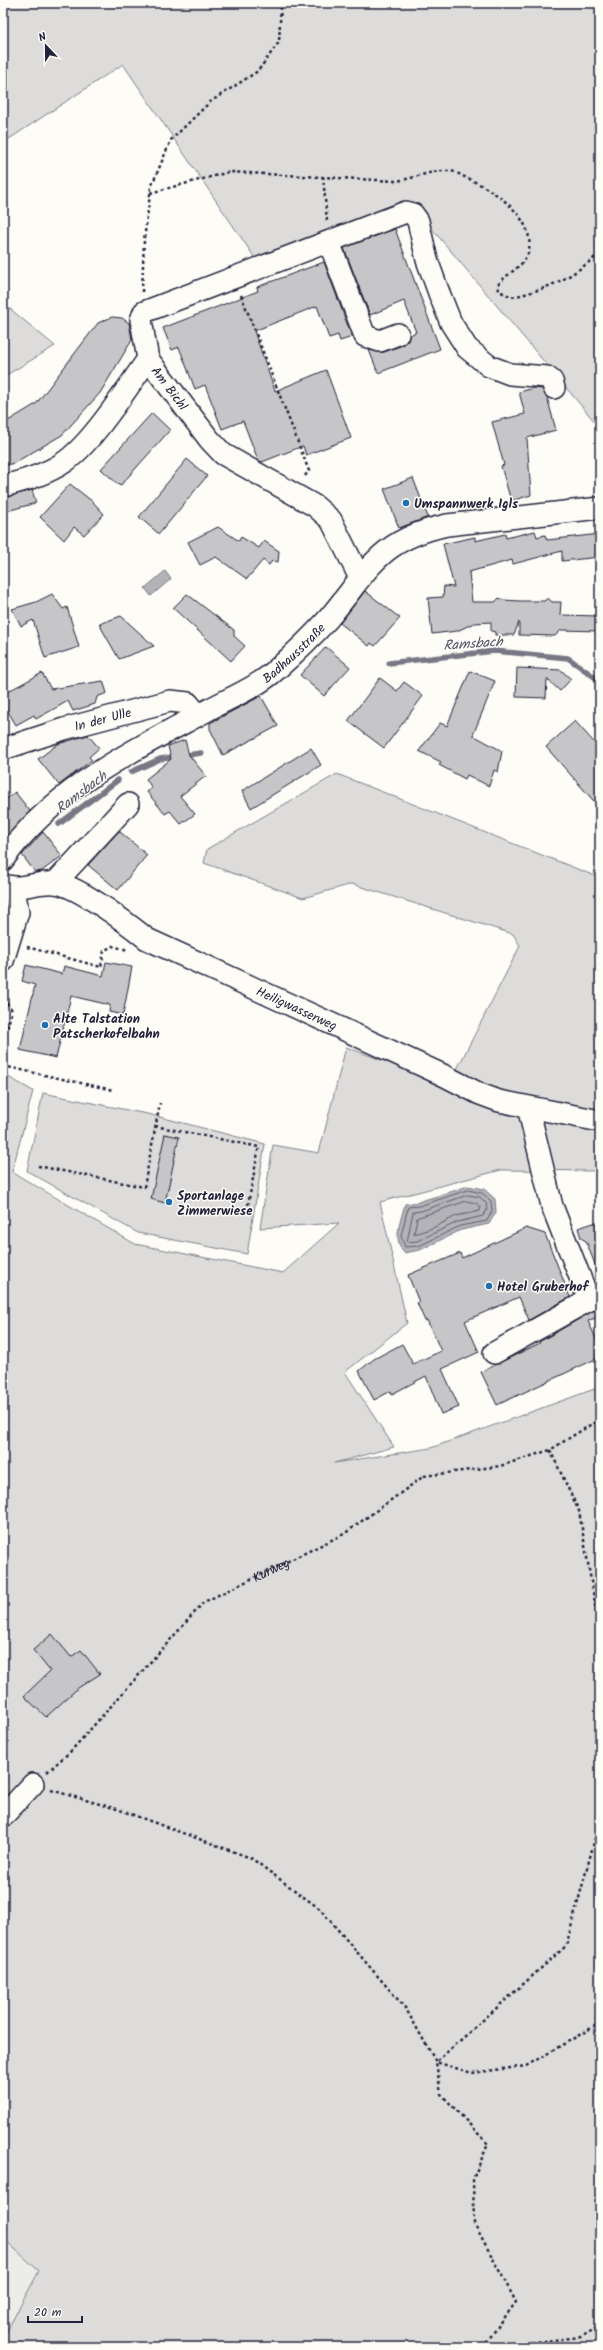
<svg xmlns="http://www.w3.org/2000/svg" width="603" height="2350" font-family="Kalam,sans-serif">
	<rect width="100%" height="100%" fill="#fdfcf7"/>
	<filter id="ink" filterUnits="userSpaceOnUse"><feTurbulence type="fractalNoise" baseFrequency=".025" numOctaves="2"/><feDisplacementMap in="SourceGraphic" scale="8" xChannelSelector="R" yChannelSelector="G"/><feConvolveMatrix kernelMatrix="1 2 1 2 8 2 1 2 1" color-interpolation-filters="sRGB"/></filter>
	<g filter="url(#ink)">
		<path fill="#ecece9" d="M3,2238L39,2271L3,2338Z"/>
		<path fill="#dddcdb" stroke="#807f8b" d="M3,3H600V418L595,422L411,204L255,258L123,64L3,143Z
			M3,303L55,346L3,377Z
			M337,774L600,878V1117L489,1090L456,1071L520,946L513,934L352,884L303,898L204,863L207,849Z
			M346,1047L409,1070L492,1110L600,1130V1171L501,1170L380,1202L407,1323L345,1372L394,1447L334,1463L431,1448L600,1387V2347H3V2338L39,2271L3,2238V1074L33,1091L12,1172L135,1244L283,1273L339,1223L260,1228L273,1145L319,1153Z
			M43,1093L152,1115L265,1144L247,1254L138,1233L27,1171Z"/>
		<path fill="#b2b2b7" stroke="#787885" d="M165,571L171,579L151,596L145,588Z
			M468,1186L484,1189L495,1199L496,1212L489,1224L461,1230L420,1250L404,1253C392,1239 401,1220 405,1204L418,1202Z"/>
		<g fill="none" stroke-linecap="round" stroke-linejoin="round">
			<path stroke="#5c5c6d" stroke-width="1" d="M468,1190L482,1193L491,1201L492,1211L487,1221L460,1226L419,1246L405,1247L401,1236L408,1207L419,1206Z
				M468,1195L480,1197L486,1203L487,1210L483,1216L458,1222L417,1241L407,1242L413,1212L421,1211Z
				M467,1201L476,1203L480,1207V1211L456,1216L433,1228L414,1234L417,1218Z"/>
			<path stroke="#787885" stroke-width="5.5" d="M389,663L494,651L568,658L600,681
				M131,772L160,759L201,753
				M59,824L118,780"/>
		</g>
		<path fill="#c6c6c8" stroke="#22223b" d="M395,229L440,349L378,373L369,350L384,352L403,345L408,341L410,335L416,332L404,301L370,315L344,248Z
			M324,262L352,337L340,341L338,335L329,338L317,306L254,331L275,391L326,370L351,438L306,455L303,446L262,462L258,460L243,421L222,429L205,385L195,389L179,347L172,350L163,328L258,291L257,287Z
			M112,317L122,318L129,323L132,340L100,393L62,435L14,463L3,466V424L36,404L98,323Z
			M534,388L542,389L547,397L556,430L527,438L531,495L511,501L501,466L504,465L492,422L525,414L519,392Z
			M152,413L170,430L120,486L101,469Z
			M187,459L207,476L159,534L139,517Z
			M413,478L428,517L399,528L384,489Z
			M70,484L93,502L104,514L84,535L74,527L64,540L40,517Z
			M32,490L36,503L3,512V498Z
			M218,527L239,541L241,537L259,548L264,541L279,551L278,562L272,561L269,565L263,560L247,579L216,557L200,565L188,542Z
			M535,531L537,537L545,535L547,540L600,534V557L562,561V551L513,564L512,560L469,572L472,602H495L499,598L503,600L520,601H544L548,598L552,602H561L560,615L600,616V631L561,630L555,636L519,635V622L514,635H495V632L491,631V622L474,623L457,631L432,634L428,598L443,597L444,586L454,587L443,544L475,537V541L505,534L506,538Z
			M365,591L400,618L375,646L371,643L369,646L340,623Z
			M52,594L63,609L67,607L79,647L45,658L33,620L21,626L12,609L36,602Z
			M187,594L234,630V636L245,646L231,661L173,608Z
			M121,616L154,646L119,659L99,624Z
			M326,647L350,667L324,696L300,675Z
			M517,668L561,670L571,679L560,691L547,679L546,698L516,697Z
			M470,671L495,681L473,735L502,751L498,772L494,770L489,786L467,775L465,779L439,765L441,762L419,751L440,723L447,726Z
			M42,673L51,689L103,681L107,693L97,697L95,704L73,711L68,701L36,719L34,715L16,725L3,703V694Z
			M380,678L397,691L404,682L423,696L384,748L348,721Z
			M261,696L278,726L223,755L210,729V723Z
			M575,721L600,749V808L546,747Z
			M88,735L99,748L89,757L92,760L59,785L38,759L58,744Z
			M185,740L189,755L206,776L180,796L195,814L181,824L170,811L165,814L147,792L152,788L146,779L171,759L168,746Z
			M311,748L321,765L251,808L242,791Z
			M15,792L30,811L3,841V802Z
			M119,831L147,855L118,890L88,865Z
			M43,832L62,856L42,871L35,872L22,855Z
			M106,962L132,967L123,1015L109,1012L110,1005L71,996L56,1058L20,1050L35,985L22,981L26,965L62,974L64,966L103,976Z
			M165,1134L179,1137L165,1203L151,1199Z
			M600,1221V1275H599L586,1241L581,1238L578,1228Z
			M526,1228L545,1234L570,1297L529,1320L519,1297L465,1321L479,1352L442,1369L459,1407L441,1414L426,1376L392,1394L391,1391L374,1400L359,1371L374,1359L402,1344L413,1364L441,1351L427,1320L425,1321L417,1303L419,1302L408,1275L460,1253L462,1258Z
			M600,1304V1316L588,1321L600,1347V1357L497,1405L481,1372L540,1343L539,1342L595,1310Z
			M52,1634L71,1657L81,1650L100,1674L78,1688L46,1717L24,1696L50,1671L33,1650Z"/>
		<g fill="none" stroke-linecap="round" stroke-linejoin="round">
			<defs>
				<g id="minor">
					<path d="M329,242L365,336L380,341L398,334"/>
					<path d="M3,486C24,481 45,475 63,463C91,445 127,388 148,359"/>
					<path d="M360,578L331,520L315,506L223,454L209,439L148,359L141,320L144,312L406,212L413,214L418,221L427,260L439,293L451,323L467,348L489,366L510,374L547,377L552,381L554,388"/>
					<path id="s2" d="M3,749L64,729L170,701L188,703L198,715"/>
					<path id="s3" d="M3,860C54,788 133,751 208,710C230,698 257,687 276,670C294,654 312,637 328,619C370,569 378,540 447,525L600,508"/>
					<path d="M55,883L128,804"/>
					<path id="s4" d="M3,885C23,891 36,881 55,883C77,885 128,924 147,939L445,1076L480,1094L499,1101L600,1121"/>
					<path d="M3,961L18,912L14,888"/>
					<path d="M494,1353L589,1300L552,1206L528,1107"/>
					<path d="M3,1816L33,1784"/>
				</g>
			</defs>
			<use href="#minor" stroke="#22223b" stroke-width="24"/>
			<g stroke="#22223b" stroke-width="2.5" stroke-dasharray="3 3" stroke-linecap="butt">
				<path d="M323,176L327,221"/>
				<path d="M150,193L229,172L395,181C414,179 430,170 449,171C455,171 462,176 469,179C493,190 534,216 529,249C527,266 507,272 498,285L499,291L512,297C549,289 571,278 600,253"/>
				<path d="M142,292L144,240L151,187L171,140L210,102L258,71L279,42L281,3"/>
				<path d="M241,295L309,471L304,477"/>
				<path d="M27,947L101,967L104,951L112,946L128,950"/>
				<path d="M3,998L12,1010L3,1044"/>
				<path d="M3,1066L113,1090"/>
				<path d="M155,1126L259,1147L247,1210"/>
				<path d="M38,1166L144,1187L160,1103"/>
				<path d="M550,1450L579,1511L600,1633"/>
				<path id="s1" d="M47,1772L71,1751L204,1602L344,1534L424,1476L500,1466L550,1450L600,1419"/>
				<path d="M51,1790L117,1809L251,1858L320,1909L406,2009L436,2062L472,2073L526,2066L600,2023"/>
				<path d="M483,2347L516,2302L474,2223L473,2179L488,2144L441,2094L436,2062L566,1946L600,1820"/>
				<path d="M489,2347L581,2337L600,2326"/>
			</g>
			<use href="#minor" stroke="#fdfcf7" stroke-width="21"/>
		</g>
	</g>
	<g fill="#1f6fb2" stroke="#fdfcf7" stroke-width="1.5">
		<circle cx="406" cy="503" r="4"/>
		<circle cx="45" cy="1025" r="4"/>
		<circle cx="169" cy="1202" r="4"/>
		<circle cx="489" cy="1286" r="4"/>
	</g>
	<g text-anchor="middle" stroke-width="3" stroke-linejoin="round" paint-order="stroke">
		<g font-size="13" fill="#22223b" stroke="#fdfcf7">
			<text transform="translate(170 388) rotate(53)" y="5">Am Bichl</text>
			<text dy="5" stroke="none"><textPath href="#s3" startOffset="360">Badhausstraße</textPath></text>
			<text dy="5" stroke="none"><textPath href="#s2" startOffset="104">In der Ulle</textPath></text>
			<text dy="5" stroke="none"><textPath href="#s4" startOffset="326">Heiligwasserweg</textPath></text>
			<text dy="5" stroke="none"><textPath href="#s1" startOffset="306">Kurweg</textPath></text>
		</g>
		<g font-size="13" font-weight="bold" fill="#22223b" stroke="#fdfcf7" text-anchor="start">
			<text x="414" y="508">Umspannwerk Igls</text>
			<text x="53" y="1023">Alte Talstation<tspan x="53" dy="15">Patscherkofelbahn</tspan></text>
			<text x="177" y="1200">Sportanlage<tspan x="177" dy="15">Zimmerwiese</tspan></text>
			<text x="497" y="1291">Hotel Gruberhof</text>
		</g>
		<g font-size="14" font-style="italic" fill="#545466" stroke="#fdfcf7">
			<text transform="translate(473 643) rotate(-4)" y="5">Ramsbach</text>
			<text transform="translate(81 792) rotate(-37)" y="5">Ramsbach</text>
		</g>
	</g>
	<rect width="603" height="2350" fill="none" stroke="#fdfcf7" stroke-width="16"/>
	<rect x="8" y="8" width="587" height="2334" fill="none" stroke="#22223b" stroke-width="1.5" filter="url(#ink)"/>
	<g transform="translate(46 46) rotate(338)" stroke="#fdfcf7" stroke-width="3" paint-order="stroke">
	<path d="M0-3L7 15L0 10L-7 15Z" fill="#22223b"/>
	<text y="-6" font-size="11" font-weight="bold" text-anchor="middle" fill="#22223b">N</text>
	</g>
	<path d="M28 2316v6h54v-6" fill="none" stroke="#22223b" stroke-width="2"/>
	<text x="34" y="2316" font-size="12" fill="#22223b" stroke="#fdfcf7" stroke-width="3" paint-order="stroke">20 m</text>
</svg>
